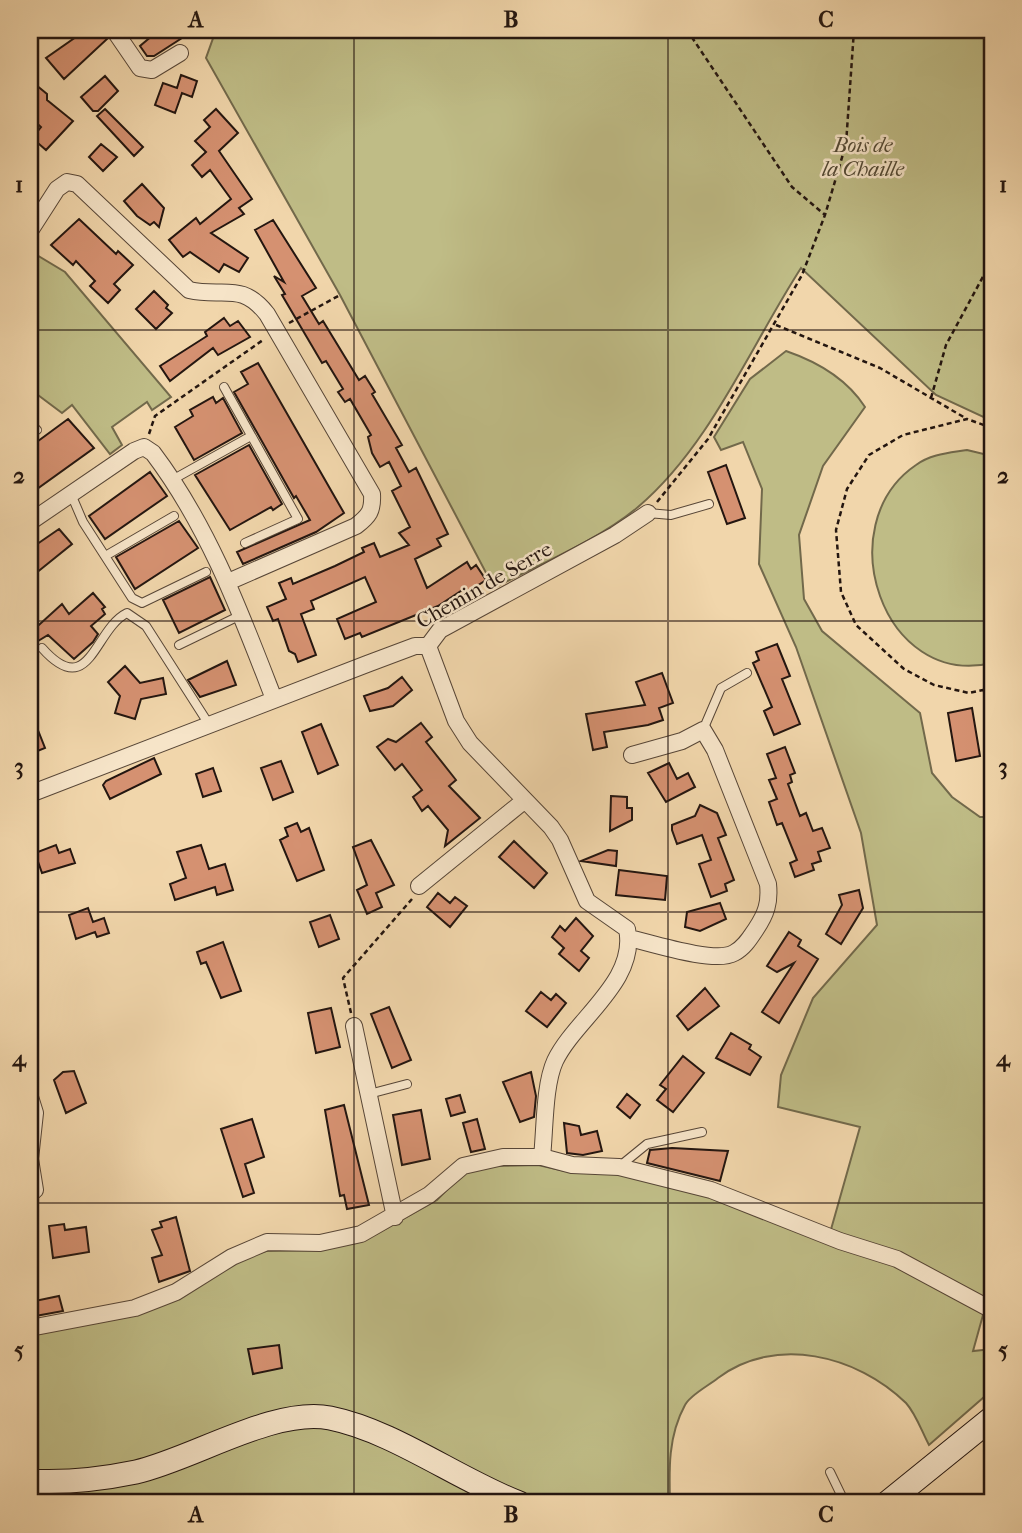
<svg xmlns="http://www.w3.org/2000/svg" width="1022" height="1533" font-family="'IM FELL French Canon',serif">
	<rect width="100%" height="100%" fill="#f1d6ab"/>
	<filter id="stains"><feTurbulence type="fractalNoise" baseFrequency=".00286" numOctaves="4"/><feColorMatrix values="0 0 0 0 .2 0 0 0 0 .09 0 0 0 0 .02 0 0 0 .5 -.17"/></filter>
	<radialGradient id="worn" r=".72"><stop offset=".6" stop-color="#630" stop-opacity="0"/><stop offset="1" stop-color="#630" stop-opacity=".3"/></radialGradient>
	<path fill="#bfbc86" stroke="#72694b" stroke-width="2" d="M216,30H992V421L936,395L801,268C750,347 710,446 638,507C599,540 540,564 494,588L340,295L206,58Z
		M35,254L65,272L171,397L152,410L147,402L112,427L122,445L110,454L72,405L62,413L30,389V263Z
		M786,351C818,362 847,379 865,407L823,466L799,535L804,599L822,631L920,713L932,773L952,797L980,817H992V1298L988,1297L973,1351L992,1349V1390L929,1445C922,1432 916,1414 906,1403C857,1355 775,1335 718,1378C708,1386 690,1395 685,1405C668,1436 669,1469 670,1503H30V1336L149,1308L237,1260L266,1251L320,1250L376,1234L437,1200L462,1174L494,1166L538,1165L565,1171L613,1173L717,1198L828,1240L860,1127L778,1107L781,1075L813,998L877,925L861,833L796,647L759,564L762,489L743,442L721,450L714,437L750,379Z
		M967,450L992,456V663C883,689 828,525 916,465C931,454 949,453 967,450Z"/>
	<path fill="#d59171" stroke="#241610" stroke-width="2" d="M86,30H104L107,39L64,79L46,58Z
		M159,30H177L182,38L154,56H147L140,46Z
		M181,75L197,81L192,97L182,93L175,113L155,105L163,83L177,88Z
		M105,76L118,91L98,111H93L81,97Z
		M30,80L47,94V100L73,121L46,150L32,138L41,127L30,117Z
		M105,109L143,147L134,156L97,116Z
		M216,109L238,133L219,151L252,199L239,208L244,214L211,233L248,258L239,272L224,264L219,272L190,252L183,257L169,240L196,218L200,224L231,199L210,170L202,177L192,165L206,152L195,141L210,127L204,120Z
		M101,144L117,157L103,171L89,157Z
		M142,184L164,208L159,227L154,222L150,225L137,216L124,201Z
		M79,219L116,254L118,251L133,265L114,284L120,290L108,303L90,286L95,281L76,261L73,265L51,245Z
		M273,220L316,288L302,296L319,324L323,321L359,380L365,376L375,392L372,394L402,445L396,448L409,472L416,468L448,534L437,539L441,546L415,559L427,588L467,562L471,569L476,565L486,580L466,593L464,589L438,606L362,637L360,633L345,639L337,619L376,602L365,577L311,601L314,609L301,614L316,655L298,662L295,654L289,651L278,619L273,621L267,607L286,599L279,583L291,578L293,584L335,566L364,552L362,548L374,543L380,557L409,545L399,533L410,527L392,491L401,486L389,462L380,467L372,453L368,437L371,435L350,399L345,402L338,392L343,389L326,361L322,363L282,295L285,294L274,276L284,282L255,230Z
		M154,291L168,305L166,308L172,313L156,329L136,309Z
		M224,318L230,326L238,321L250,337L218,355L213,348L170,381L160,366L207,336L205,332Z
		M258,363L344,513L316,532L243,564L237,552L310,520L296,496L294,498L234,392L248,384L241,372Z
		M213,397L216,403L223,398L242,433L194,460L175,427L193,416L190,410Z
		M68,419L94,448L30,494V447Z
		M249,445L282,504L273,510L271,507L230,530L195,475Z
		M726,465L745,518L727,524L708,472Z
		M150,472L167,496L105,539L89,516Z
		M179,521L198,548L135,589L116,557Z
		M59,529L72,544L30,578V549Z
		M210,577L225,610L179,633L163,600Z
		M93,593L105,607L102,609L105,614L91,626L98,634L93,642L74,659L48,635L38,641L30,633L62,604L69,614Z
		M777,644L790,676L782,679L800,724L774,735L764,711L772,707L753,663L759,660L756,652Z
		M227,661L236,685L200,697L188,680Z
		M125,666L140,683L163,678L166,694L141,699L135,719L115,713L120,696L108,682Z
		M662,673L673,703L659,708L663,720L648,725L604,732L607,747L593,750L586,714L645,705L636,682Z
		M402,677L412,690L393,706L370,711L364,696L388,688Z
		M972,708L980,756L956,761L948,713Z
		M30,710L45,748L30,754Z
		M421,723L432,737L426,742L456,780L449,786L480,818L445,846L448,830L428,806L422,811L413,797L422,790L402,764L395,770L377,747L388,739L396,742Z
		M321,724L338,765L318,774L302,732Z
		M785,747L795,773L790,775L792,782L788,784L800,816L806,813L813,831L822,828L830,848L818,852L821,861L812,864L814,870L795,877L790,863L797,860L782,823L777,825L769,802L777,799L769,780L776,778L767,754Z
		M154,758L161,774L110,799L103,785L106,781Z
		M281,761L293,792L273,800L261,768Z
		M669,763L677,779L688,773L695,787L666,802L648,773Z
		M213,768L221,791L203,797L196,774Z
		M611,796L627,797V808H632V820L610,831Z
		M700,805L717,813L726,835L718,838L734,880L725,884L727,891L711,897L699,864L711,860L702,835L677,844L672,830V825L695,816Z
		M297,823L301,832L309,828L324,870L297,881L280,840L288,836L285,828Z
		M371,840L394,885L376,893L382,907L367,914L357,890L367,885L353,847Z
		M514,841L547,873L534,888L499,857Z
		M56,845L59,853L70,849L75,863L42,873L35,853Z
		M201,845L209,869L225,864L233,890L217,895L215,887L175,900L170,884L186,878L177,852Z
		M608,850L617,851L616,866L581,861Z
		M619,870L667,876L665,900L616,895Z
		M859,890L863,908L841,944L826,934L842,905L839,895Z
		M438,893L450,903L455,897L467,906L450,927L427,907Z
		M720,903L726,919L700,931L685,927L687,912Z
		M88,908L93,922L104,918L109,933L97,937L95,932L76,939L69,915Z
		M330,915L339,939L319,947L310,922Z
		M576,918L593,936L581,951L589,958L579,971L559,954L564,948L552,937L560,926L565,931Z
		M789,932L801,940L798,946L818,959L779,1023L762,1012L794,963L777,972L767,966Z
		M223,942L241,991L221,998L206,962L201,964L197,952Z
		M705,988L719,1006L688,1030L677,1016Z
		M541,992L551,1000L556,994L566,1003L547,1027L526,1011Z
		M389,1007L411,1060L392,1068L371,1014Z
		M331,1008L340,1047L316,1053L308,1013Z
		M731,1033L751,1045L749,1049L761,1057L750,1075L716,1058Z
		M683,1056L704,1073L673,1112L657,1100L666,1089L660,1085Z
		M74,1071L86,1103L66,1113L54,1080L63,1072Z
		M531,1072L536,1096L534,1117L520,1122L503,1082Z
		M627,1094L640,1105L630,1118L617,1107Z
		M460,1095L465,1112L451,1116L446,1099Z
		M344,1105L369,1205L347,1209L344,1195L340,1196L325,1110Z
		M421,1110L430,1159L402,1165L393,1115Z
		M252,1119L264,1157L245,1164L254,1193L243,1197L221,1129Z
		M477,1119L485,1149L471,1152L463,1123Z
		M564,1123L579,1126L581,1135L597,1131L602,1151L583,1155L567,1153Z
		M672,1148L728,1151L720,1181L647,1163L650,1150Z
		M176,1217L190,1271L159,1282L152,1258L162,1255L152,1230L162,1227L160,1222Z
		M64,1224L65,1230L86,1227L89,1252L53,1258L49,1226Z
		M59,1296L63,1311L30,1317V1302Z
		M279,1345L282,1368L253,1374L248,1349Z"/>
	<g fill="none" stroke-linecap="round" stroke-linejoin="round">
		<defs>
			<path id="service" d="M224,387L298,519L245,543
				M30,423L37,430
				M172,480L251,436
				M71,494L83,522L132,598L142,603L206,572
				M648,513L671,515L709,504
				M107,555L174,516
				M179,645L241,615
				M42,648C90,702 94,629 127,613L146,626L210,726
				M703,730L721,688L747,673
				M369,1094L407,1084
				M620,1166L647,1144L702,1132
				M830,1472L845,1503"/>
			<path id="minor" d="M114,30L140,68L152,70L180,53
				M30,231L57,189L67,182L77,184L189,290C224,298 241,281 267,314L372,494C373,511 369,516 356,526L228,582
				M30,522L134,451L144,447L153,453C209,527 241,614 274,699
				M428,646L456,721L470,743L551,827L560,840L587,901L627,929C638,981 575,1019 555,1061C544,1085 545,1130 542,1157
				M428,646L440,630L615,535L648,513
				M30,794L367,664L415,646H428
				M419,886L525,800
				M629,938C651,943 715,964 734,953C744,948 750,938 756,929C766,914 770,903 768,884L715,750L703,730L682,741L632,755
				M354,1026L395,1217
				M30,1097L35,1113L30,1159L35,1190
				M30,1328L135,1308L176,1292L232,1257L267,1242L320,1243L361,1234L429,1195L463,1166L503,1157H542L572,1165L619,1167L711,1190L840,1241L897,1259L992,1310"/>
			<path id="secondary" d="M30,1481C65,1483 102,1479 136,1472C193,1459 274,1407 330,1418C394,1431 457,1479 519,1503
				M887,1503L992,1418"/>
		</defs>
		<use href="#service" stroke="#574637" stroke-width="10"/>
		<use href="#minor" stroke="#574637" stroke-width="18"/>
		<use href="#secondary" stroke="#241610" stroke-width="25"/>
		<path stroke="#241610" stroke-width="2.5" stroke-dasharray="5 3.5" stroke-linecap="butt" d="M687,30L792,187L825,215
			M289,323L340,295
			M776,325L880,368L967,419
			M931,398L946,345L992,260
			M992,428L967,419L903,435L869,455L847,489L836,530L841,592L856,625L904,669L934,685L969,693L992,688
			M149,434L155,416L263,340
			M657,502L708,439L802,275L825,215L846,144L854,30
			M984,691L992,740
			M351,1013L343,978L412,899"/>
		<use href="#service" stroke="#f6e4c8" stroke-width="8"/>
		<use href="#minor" stroke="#f6e4c8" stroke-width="16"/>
		<use href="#secondary" stroke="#f6e4c8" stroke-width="23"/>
	</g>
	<path fill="none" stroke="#241610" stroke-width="2" stroke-opacity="0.55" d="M354,30V1503M668,30V1503M30,330H992M30,621H992M30,912H992M30,1203H992"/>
	<g text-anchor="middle" stroke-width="5" stroke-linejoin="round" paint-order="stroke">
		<g font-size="21" font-style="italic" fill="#524833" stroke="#f6e4c8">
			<text x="863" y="152">Bois de<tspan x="863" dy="24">la Chaille</tspan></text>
		</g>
		<g font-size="21" fill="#241610" stroke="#f6e4c8">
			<text transform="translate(484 585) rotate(-30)" y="7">Chemin de Serre</text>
		</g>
	</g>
	<rect width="1022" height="1533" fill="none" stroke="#f1d6ab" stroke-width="77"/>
	<rect x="38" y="38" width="946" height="1456" fill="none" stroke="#241610" stroke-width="2.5"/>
	<g font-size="23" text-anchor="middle" font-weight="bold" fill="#241610">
		<text x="196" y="27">A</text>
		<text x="511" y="27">B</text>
		<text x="826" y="27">C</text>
		<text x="19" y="192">1</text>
		<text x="1003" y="192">1</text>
		<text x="19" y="483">2</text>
		<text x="1003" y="483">2</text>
		<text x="19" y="774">3</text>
		<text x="1003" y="774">3</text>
		<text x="19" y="1066">4</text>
		<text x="1003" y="1066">4</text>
		<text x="19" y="1357">5</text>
		<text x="1003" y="1357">5</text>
		<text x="196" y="1522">A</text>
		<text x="511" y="1522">B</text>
		<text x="826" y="1522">C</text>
	</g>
	<rect width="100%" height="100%" filter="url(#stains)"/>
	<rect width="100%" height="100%" fill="url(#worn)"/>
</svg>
